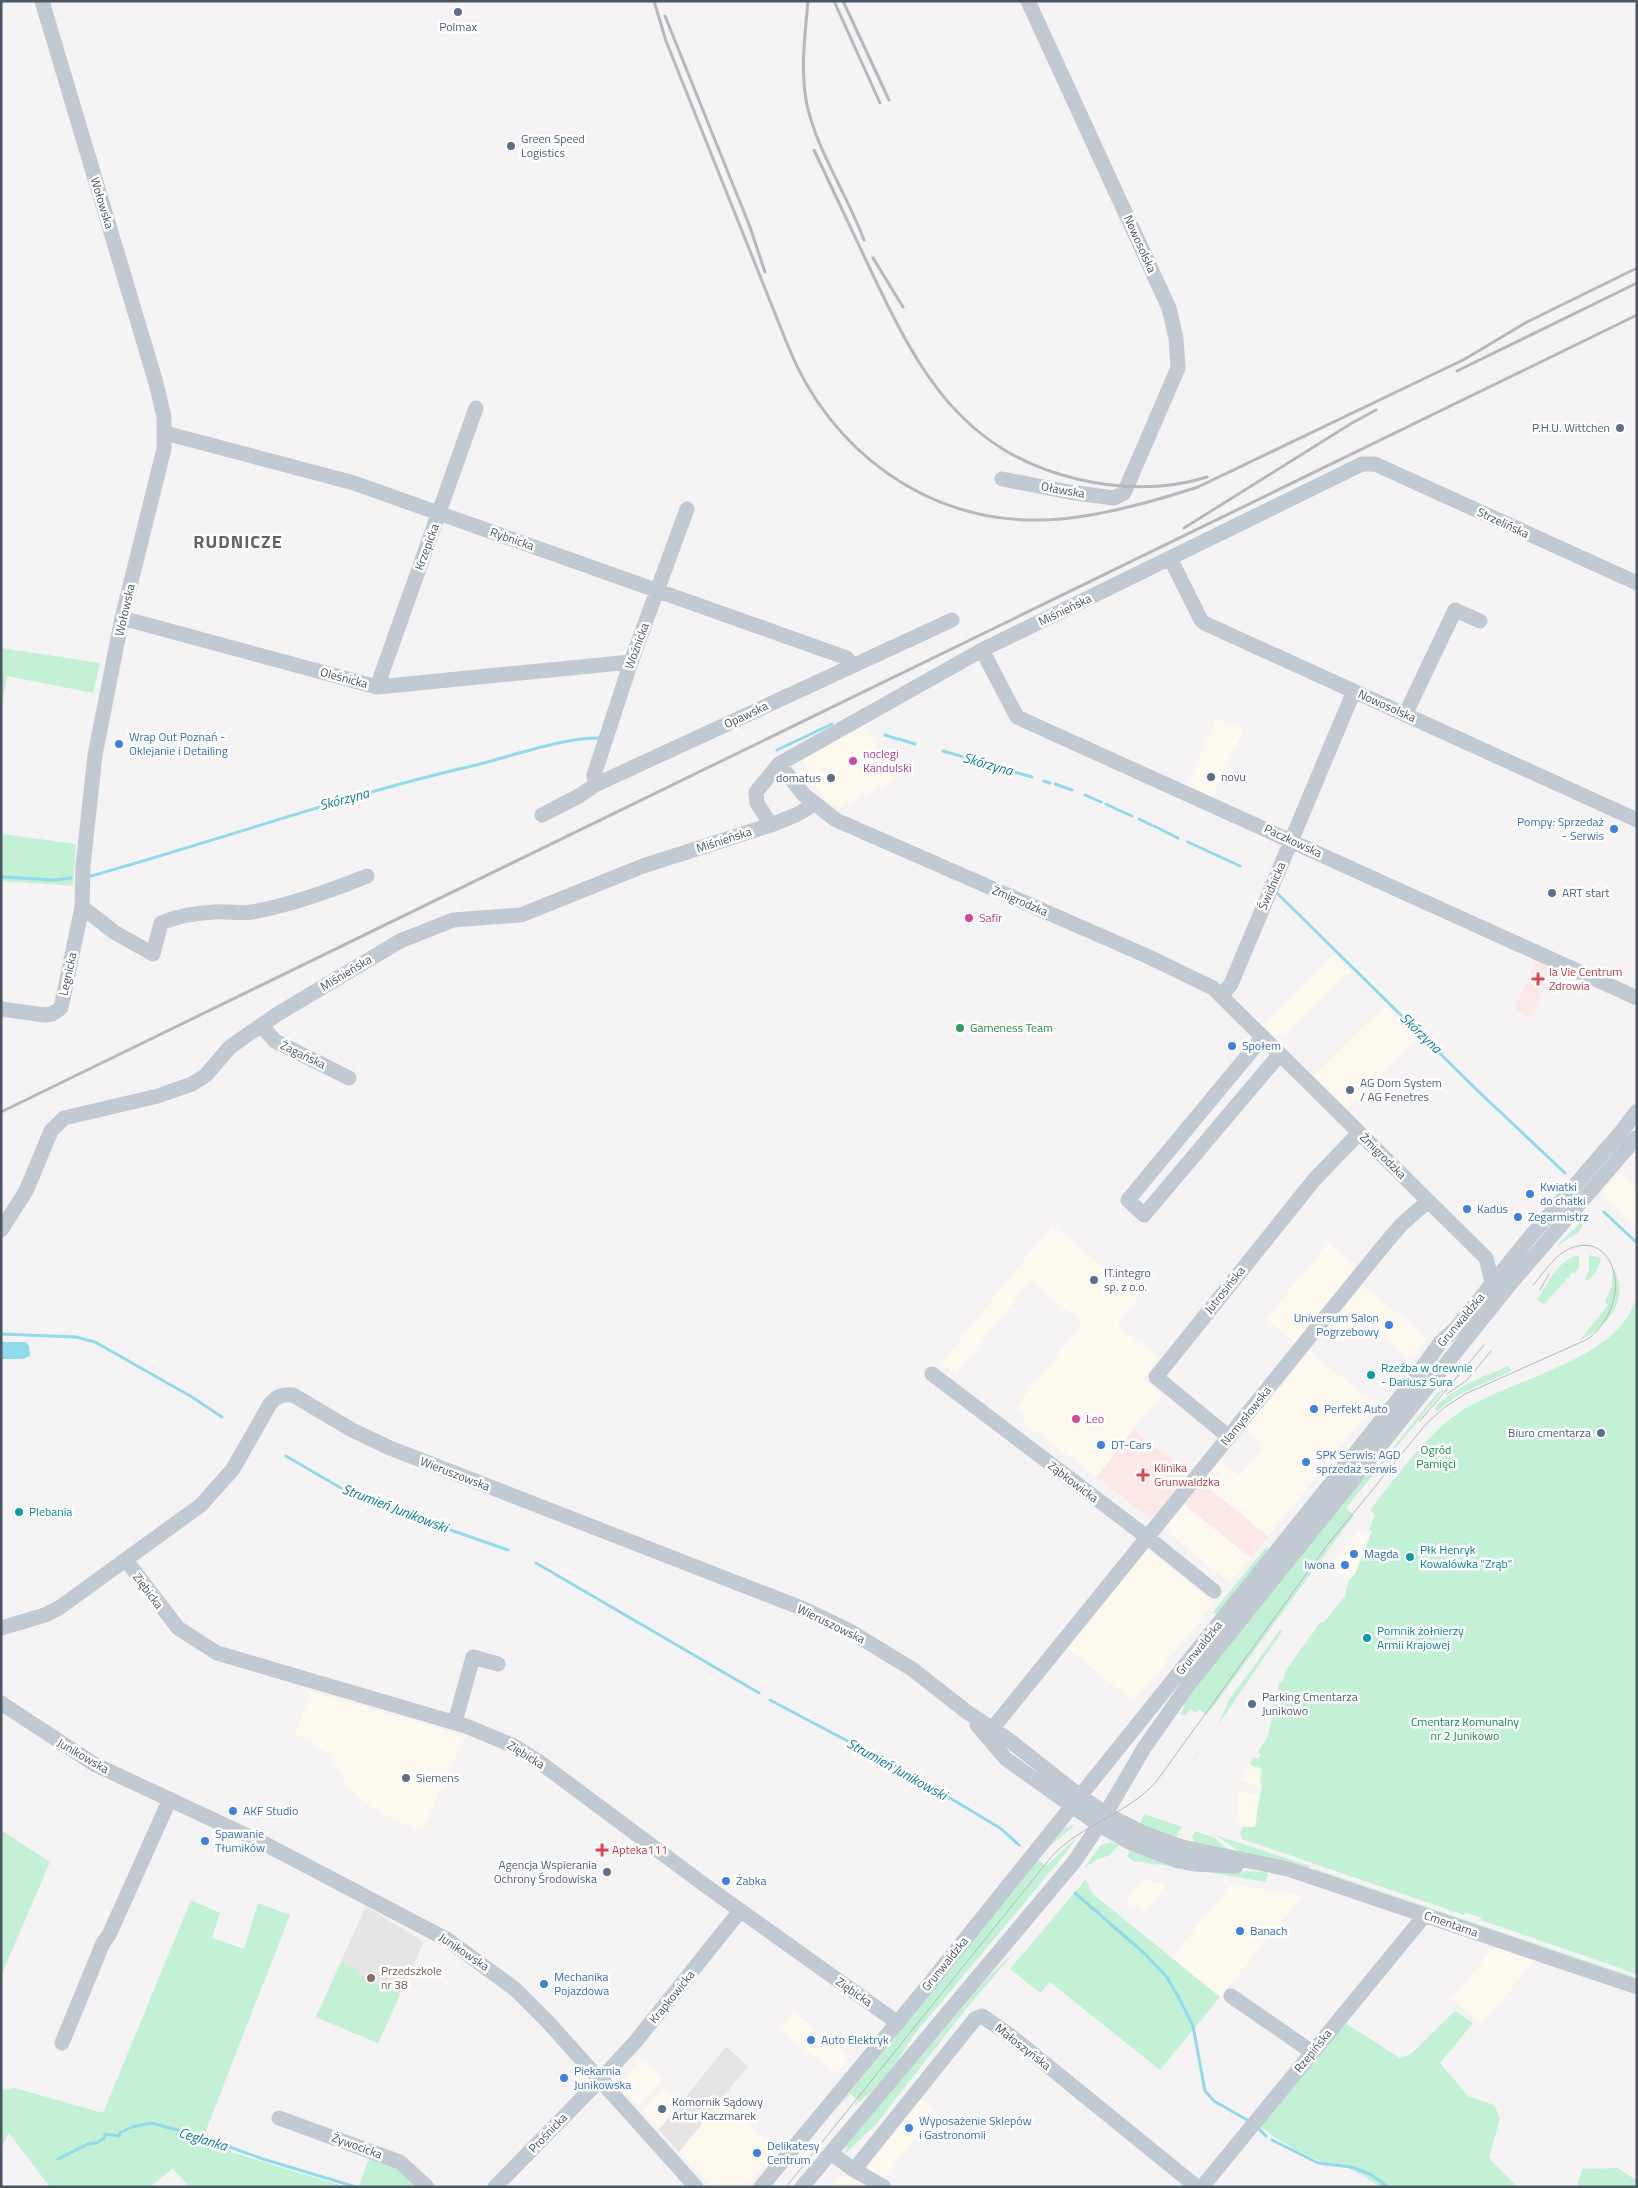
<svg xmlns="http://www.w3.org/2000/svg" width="1638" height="2188" font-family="'Titillium Web',sans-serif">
	<rect width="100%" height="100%" fill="#f5f3f3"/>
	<path fill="#fdf9ef" d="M1217,718L1243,730L1212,797L1187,785Z
		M865,725L895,780L839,808L825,801L802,759Z
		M1334,954L1351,971L1283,1038L1278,1034L1275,1037L1263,1025Z
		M1385,1005L1419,1038L1347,1109L1314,1075Z
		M1620,1173L1637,1189V1230L1604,1198L1602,1192Z
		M1052,1225L1139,1296L1117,1324L1159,1359L1143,1379L1162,1394L1097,1477L1024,1423L1023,1412L1016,1407L1079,1327L1080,1321L1031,1281L956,1374L941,1363Z
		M1328,1243L1357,1266L1295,1342L1266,1319Z
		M1362,1285L1429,1338L1411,1361L1361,1320L1343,1342L1327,1328Z
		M1309,1351L1375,1404L1268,1536L1202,1483L1220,1460L1240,1476L1265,1445L1245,1429Z
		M1184,1504L1251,1558L1230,1583L1164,1529Z
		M1359,1531L1370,1535L1355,1575L1350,1579L1344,1578L1329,1566Z
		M1147,1549L1214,1603L1134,1702L1067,1648Z
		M311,1691L465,1736L422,1832L371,1807L349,1788L328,1754L309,1740L295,1734Z
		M1248,1764L1262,1768L1260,1783L1262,1785L1240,1782L1242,1774Z
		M1239,1792L1261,1794L1259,1796L1255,1827L1235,1825L1236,1819L1239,1817V1810L1237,1807Z
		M1142,1879L1166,1885L1145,1914L1126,1901Z
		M1231,1884L1303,1896L1220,1997L1171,1958Z
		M1495,1946L1535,1960L1482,2024L1451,1999Z
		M793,2011L850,2057L836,2074L779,2029Z
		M640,2060L663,2078L639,2107L622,2087L621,2083Z
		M661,2089L680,2104L659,2130L643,2111Z
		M919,2097L938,2112L883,2179L864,2164Z
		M722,2099L776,2150L746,2187H712L679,2152Z
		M849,2175L867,2185L865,2187H830L837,2178Z"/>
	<path fill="#e6e4e5" d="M366,1906L424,1942L378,2043L316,2017Z
		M726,2047L748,2066L679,2152L659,2130Z"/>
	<path fill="#fce8e6" d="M1537,960L1553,968L1530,1018L1514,1010Z
		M1133,1430L1190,1473L1152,1520L1097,1477Z
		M1202,1483L1268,1536L1251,1558L1184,1504Z"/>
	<path fill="#c3f1d5" d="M1,648L100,663L93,693L7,676L1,712Z
		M1,834L76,844L73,886L1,881Z
		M1580,1223H1584L1579,1232L1555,1247Z
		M1579,1255V1267L1574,1274L1572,1272L1569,1276L1571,1279L1568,1277L1565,1280L1567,1284L1564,1282L1544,1304L1537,1300C1549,1282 1556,1261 1579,1255Z
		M1589,1255L1601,1258C1599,1268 1594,1279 1584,1281L1589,1270Z
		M1612,1267C1632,1296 1609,1327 1580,1340L1608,1305L1605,1302L1612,1285Z
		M1634,1303H1637V1974L1481,1920V1918L1465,1912L1464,1915L1242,1839L1240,1833L1243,1827H1255L1262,1784L1260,1783L1262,1769L1251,1765L1250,1763L1254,1757L1258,1759L1261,1755L1258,1752L1268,1736L1279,1684L1284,1678L1286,1670L1320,1623L1324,1622L1345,1596L1349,1580L1355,1574L1372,1531L1369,1530L1375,1515L1370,1510C1397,1477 1422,1439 1457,1414C1504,1380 1614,1363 1634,1303Z
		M1508,1366L1512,1371L1460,1394L1437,1411L1435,1408C1453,1387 1483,1377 1508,1366Z
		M1447,1386L1346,1508L1354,1515L1207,1715L1199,1709L1196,1713L1190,1709L1186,1715H1180L1190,1693L1357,1485L1379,1465L1437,1393Z
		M1267,1546L1268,1550L1217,1614L1212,1613Z
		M1280,1630H1283L1194,1760V1759L1217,1727L1229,1700Z
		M1144,1814L1147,1815L1182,1827L1176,1837L1140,1825Z
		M1072,1825L1074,1826L1050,1846L1038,1860L1046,1866L1077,1837L1065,1854L913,2036C897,2063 880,2087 854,2106L858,2100L850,2094L835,2111L1062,1830Z
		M1,1830L50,1862L1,1976Z
		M1195,1831L1214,1838L1228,1849L1195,1843L1192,1837Z
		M1215,1835L1310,1866L1309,1869L1277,1859L1240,1852Z
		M1111,1842L1119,1845L1110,1855L1096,1860L1084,1868L1101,1845Z
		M1129,1849L1176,1867L1133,1861L1128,1857Z
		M1315,1869L1637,1978V1981L1314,1871Z
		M1197,1870L1267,1872L1268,1875L1265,1882Z
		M1086,1879L1093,1894L1220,1997L1160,2070L1050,1982L1040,1993L1010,1969Z
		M191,1900L220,1913L212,1938L244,1949L258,1903L290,1915L201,2143L346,2187H189L173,2168L150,2187H50L9,2133L1,2148V2090L15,2088L103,2113Z
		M1015,1952L970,2004L876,2124L845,2154L846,2146L989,1976Z
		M341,1962L358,1969L356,1974L400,1994L378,2043L316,2017Z
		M1455,2011L1473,2023L1440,2063L1468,2096L1494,2105L1500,2118L1489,2158L1518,2187H1380C1375,2182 1347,2166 1340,2165C1332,2163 1325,2163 1317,2160C1294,2151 1276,2139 1257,2124L1342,2021L1400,2058L1411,2054Z
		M370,2156L400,2166L422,2187H358Z
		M1618,2168L1637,2181V2187H1577L1582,2169Z"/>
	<path fill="#90daee" d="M1,1342H26L29,1346L30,1356L23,1359H1Z"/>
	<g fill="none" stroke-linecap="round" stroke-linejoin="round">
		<path stroke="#90daee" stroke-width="3" d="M885,735L897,739
			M899,739L915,744
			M777,750L832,724
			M943,751L1032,777
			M1044,781L1050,783
			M1055,784L1072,790
			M1085,795L1101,802
			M1106,804L1114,808
			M1116,809L1132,816
			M1139,819L1151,825
			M1154,826L1178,838
			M1188,842L1240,866
			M91,876C220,840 345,795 476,765C517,755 559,738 601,738
			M1,877L55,880L71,878
			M1277,893L1478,1091L1565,1173
			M1604,1212L1637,1243
			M1,1334L76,1337L95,1342L192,1397L222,1417
			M286,1456L346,1491L419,1519L508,1550
			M536,1563L759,1693
			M770,1700L910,1774L1000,1828L1019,1845
			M1075,1893L1144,1953L1166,1976L1178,1996L1193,2026L1205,2091L1214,2101L1249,2121
			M1259,2129L1266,2136
			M1272,2140L1318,2163L1351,2167L1370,2174L1388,2187
			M58,2159L88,2144L97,2143L104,2138L105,2134L119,2136L121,2132L132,2127L151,2123L196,2135L263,2159L356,2187"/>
		<path stroke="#c1cad2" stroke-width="15" d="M165,433L354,483L847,658L851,666
			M1002,479L1069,492L1114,498L1124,493L1178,368L1176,338L1169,308L1028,1
			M1170,558L1201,620L1204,623L1637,820
			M122,618L377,687L631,662
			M982,650L1017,717L1637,998
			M377,687L476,408
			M1405,715L1455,610L1480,621
			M779,764L804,795L836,820L1147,956L1213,988L1486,1258L1492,1282
			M595,785L594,775L631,662L687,509
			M542,815L579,796L595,785L952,620
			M771,825L757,803L756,792L779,764L982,650L1362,464H1375L1637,583
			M82,907L114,932L153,954L161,923C177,916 196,913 214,912C227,911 240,914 252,912C291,905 330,891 367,876
			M1222,995L1231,984L1354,691
			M1,1009L45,1015L52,1014L61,1008L82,907L83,866L95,755L122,618L164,449V417L156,383L42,1
			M262,1026L275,1041L349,1078
			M1263,1037L1128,1200L1144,1215L1280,1054
			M1,1230L26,1191L51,1131L64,1118L158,1096L192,1084L206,1075L230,1047L276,1015L400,941L453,920L521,915L643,866L771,825L798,814L814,804
			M932,1374L1147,1537L1214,1591
			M1229,1437L1156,1377L1314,1180L1359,1133
			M126,1560L178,1628L217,1653L466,1726L514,1746L538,1761L706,1886L898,2023
			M1,1628L45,1615L59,1608L201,1505L233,1469L270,1404C277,1396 282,1394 293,1395L352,1430L390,1448L804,1609L848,1630L912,1669L967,1712L1009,1740L1080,1796L1106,1814L1141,1832L1182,1847L1288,1869L1637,1987
			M1,1703L94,1764L267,1845L448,1940L515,1989L548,2022L696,2187
			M455,1722L473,1657L498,1664
			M977,1725L1006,1759L1096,1823L1129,1842L1178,1861L1194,1864L1236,1866
			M992,1729L1384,1245L1401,1225L1428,1201
			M1231,1996L1312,2052
			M62,2043L103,1943L109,1935L170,1799
			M279,2118L400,2162L427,2187
			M831,2153L854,2170L884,2187
			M854,2170L975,2019L982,2016L1011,2036L1197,2187
			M495,2187L600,2080L636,2041L740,1911
			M761,2187L926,1988L1409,1386L1440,1343L1457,1327L1530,1237L1622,1131L1637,1111
			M802,2187L1074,1862L1099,1825L1144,1748L1189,1684L1511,1283L1637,1137
			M1202,2187L1425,1915"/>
		<path stroke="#b5b8bd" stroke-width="1" d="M1540,1290L1549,1274
			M1447,1394L1467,1380L1491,1351
			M1420,1421L1484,1345
			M786,2187L1052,1856C1082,1824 1126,1815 1156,1782L1325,1548L1426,1424L1445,1407L1465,1394L1588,1339C1638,1299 1613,1224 1565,1251C1552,1259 1543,1274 1533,1285"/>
		<path stroke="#b5b8bd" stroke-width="3" d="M654,1L666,41L788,346C830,451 927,523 1043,520C1092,519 1152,502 1198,487L1465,359L1527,322L1637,268
			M808,1C805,36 800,70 807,105C818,153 847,194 864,240
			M834,1L880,103
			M843,1L889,100
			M665,16L750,227L765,272
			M814,150C833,191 853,232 872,273C919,372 961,451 1077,479C1119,489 1165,490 1207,477
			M873,258L903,307
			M1457,371L1637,283
			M1184,528L1352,423L1376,410
			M1,1112L1637,315"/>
	</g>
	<g fill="#5c6f8a" stroke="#fff" stroke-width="2">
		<circle cx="458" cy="12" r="5"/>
		<circle cx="511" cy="146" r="5"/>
		<circle cx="1620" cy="428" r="5"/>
		<circle cx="1211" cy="777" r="5"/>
		<circle cx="831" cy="778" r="5"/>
		<circle cx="1552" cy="893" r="5"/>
		<circle cx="1350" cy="1090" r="5"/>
		<circle cx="1094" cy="1280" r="5"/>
		<circle cx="1601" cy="1433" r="5"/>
		<circle cx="1252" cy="1704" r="5"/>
		<circle cx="406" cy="1778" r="5"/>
		<circle cx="607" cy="1872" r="5"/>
		<circle cx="662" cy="2109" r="5"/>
	</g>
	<g fill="#3f7fe0" stroke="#fff" stroke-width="2">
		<circle cx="119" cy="744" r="5"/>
		<circle cx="1614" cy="829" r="5"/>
		<circle cx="1232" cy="1046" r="5"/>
		<circle cx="1530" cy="1194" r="5"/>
		<circle cx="1467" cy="1209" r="5"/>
		<circle cx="1518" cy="1217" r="5"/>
		<circle cx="1389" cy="1325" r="5"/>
		<circle cx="1314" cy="1409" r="5"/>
		<circle cx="1101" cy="1445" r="5"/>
		<circle cx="1306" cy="1462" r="5"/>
		<circle cx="1354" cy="1554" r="5"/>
		<circle cx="1345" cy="1565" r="5"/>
		<circle cx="233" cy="1811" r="5"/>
		<circle cx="205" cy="1841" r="5"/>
		<circle cx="726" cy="1881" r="5"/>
		<circle cx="1240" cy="1931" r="5"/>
		<circle cx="544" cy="1984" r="5"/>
		<circle cx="811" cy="2040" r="5"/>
		<circle cx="564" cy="2078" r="5"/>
		<circle cx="909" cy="2128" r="5"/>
		<circle cx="757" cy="2153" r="5"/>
	</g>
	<g fill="#d1479c" stroke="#fff" stroke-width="2">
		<circle cx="853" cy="761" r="5"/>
		<circle cx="969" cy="918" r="5"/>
		<circle cx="1076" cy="1419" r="5"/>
	</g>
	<g fill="#e0444e" stroke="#fff" stroke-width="2">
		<path d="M1535.5 971.5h5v5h5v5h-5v5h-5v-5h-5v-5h5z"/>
		<path d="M1140.5 1467.5h5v5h5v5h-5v5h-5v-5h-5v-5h5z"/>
		<path d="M599.5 1842.5h5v5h5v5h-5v5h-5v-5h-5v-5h5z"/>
	</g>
	<circle fill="#2e9e5b" stroke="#fff" stroke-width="2" cx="960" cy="1028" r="5"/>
	<g fill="#0f9aa8" stroke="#fff" stroke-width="2">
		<circle cx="1371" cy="1375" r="5"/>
		<circle cx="19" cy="1512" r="5"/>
		<circle cx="1410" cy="1557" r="5"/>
		<circle cx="1367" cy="1638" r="5"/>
	</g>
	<circle fill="#8d6e63" stroke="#fff" stroke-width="2" cx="371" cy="1978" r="5"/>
	<g text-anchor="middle" stroke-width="5" stroke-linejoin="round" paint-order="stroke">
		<g font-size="12" fill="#4e5e75" stroke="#fff" text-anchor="start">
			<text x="458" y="31" text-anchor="middle">Polmax</text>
			<text x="521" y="143">Green Speed<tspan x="521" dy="14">Logistics</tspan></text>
			<text x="1610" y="432" text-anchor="end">P.H.U. Wittchen</text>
			<text x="1221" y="781">novu</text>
			<text x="821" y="782" text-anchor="end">domatus</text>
			<text x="1562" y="897">ART start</text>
			<text x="1360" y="1087">AG Dom System<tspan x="1360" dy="14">/ AG Fenetres</tspan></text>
			<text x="1104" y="1277">IT.integro<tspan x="1104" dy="14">sp. z o.o.</tspan></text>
			<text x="1591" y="1437" text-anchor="end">Biuro cmentarza</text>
			<text x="1262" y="1701">Parking Cmentarza<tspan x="1262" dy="14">Junikowo</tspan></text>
			<text x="416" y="1782">Siemens</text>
			<text x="597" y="1869" text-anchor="end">Agencja Wspierania<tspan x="597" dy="14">Ochrony Środowiska</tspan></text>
			<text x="672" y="2106">Komornik Sądowy<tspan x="672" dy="14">Artur Kaczmarek</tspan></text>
		</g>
		<g font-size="12" fill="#4a5661" stroke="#fff">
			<text transform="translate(102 203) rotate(73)" y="4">Wołowska</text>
			<text transform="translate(1140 244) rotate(66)" y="4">Nowosolska</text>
			<text transform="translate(1063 490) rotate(10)" y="4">Oławska</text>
			<text transform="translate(1503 523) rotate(25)" y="4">Strzelińska</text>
			<text transform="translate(512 539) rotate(19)" y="4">Rybnicka</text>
			<text transform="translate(427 547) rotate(-70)" y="4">Krzepicka</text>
			<text transform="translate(125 610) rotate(-77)" y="4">Wołowska</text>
			<text transform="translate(1065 610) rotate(-26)" y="4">Miśnieńska</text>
			<text transform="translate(637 646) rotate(-70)" y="4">Woźnicka</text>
			<text transform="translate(344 678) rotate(15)" y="4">Oleśnicka</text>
			<text transform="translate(1387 706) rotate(24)" y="4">Nowosolska</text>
			<text transform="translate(746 715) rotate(-25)" y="4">Opawska</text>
			<text transform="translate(724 840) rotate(-18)" y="4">Miśnieńska</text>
			<text transform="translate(1293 841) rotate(25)" y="4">Paczkowska</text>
			<text transform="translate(1272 886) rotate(-67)" y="4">Świdnicka</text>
			<text transform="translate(1020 901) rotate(23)" y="4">Żmigrodzka</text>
			<text transform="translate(346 973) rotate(-31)" y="4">Miśnieńska</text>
			<text transform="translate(68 974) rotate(-78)" y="4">Legnicka</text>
			<text transform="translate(303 1055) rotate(26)" y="4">Żagańska</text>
			<text transform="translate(1383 1156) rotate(45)" y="4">Żmigrodzka</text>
			<text transform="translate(1225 1290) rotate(-51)" y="4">Jutrosińska</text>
			<text transform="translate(1461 1320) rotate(-50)" y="4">Grunwaldzka</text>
			<text transform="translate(1246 1416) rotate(-51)" y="4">Namysłowska</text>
			<text transform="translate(455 1474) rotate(21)" y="4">Wieruszowska</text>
			<text transform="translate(1073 1482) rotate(37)" y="4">Ząbkowicka</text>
			<text transform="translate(148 1591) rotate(53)" y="4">Ziębicka</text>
			<text transform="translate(831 1624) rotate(26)" y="4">Wieruszowska</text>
			<text transform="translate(1199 1648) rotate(-51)" y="4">Grunwaldzka</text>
			<text transform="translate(526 1755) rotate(32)" y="4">Ziębicka</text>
			<text transform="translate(83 1756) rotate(30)" y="4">Junikowska</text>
			<text transform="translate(1451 1924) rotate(19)" y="4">Cmentarna</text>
			<text transform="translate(464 1952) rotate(34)" y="4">Junikowska</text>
			<text transform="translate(945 1964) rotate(-51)" y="4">Grunwaldzka</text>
			<text transform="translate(854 1992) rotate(35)" y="4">Ziębicka</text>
			<text transform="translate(672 1997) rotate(-51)" y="4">Krapkowicka</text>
			<text transform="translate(1023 2047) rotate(38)" y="4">Małoszyńska</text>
			<text transform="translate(1313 2051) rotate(-51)" y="4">Rzepińska</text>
			<text transform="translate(548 2133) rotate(-46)" y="4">Prośnicka</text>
			<text transform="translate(357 2146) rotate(20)" y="4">Żywocicka</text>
		</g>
		<g font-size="12" fill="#366cbe" stroke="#fff" text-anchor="start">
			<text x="129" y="741">Wrap Out Poznań -<tspan x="129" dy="14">Oklejanie i Detailing</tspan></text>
			<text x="1604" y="826" text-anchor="end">Pompy: Sprzedaż<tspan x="1604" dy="14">- Serwis</tspan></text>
			<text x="1242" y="1050">Społem</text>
			<text x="1540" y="1191">Kwiatki<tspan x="1540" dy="14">do chatki</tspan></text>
			<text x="1477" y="1213">Kadus</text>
			<text x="1528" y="1221">Zegarmistrz</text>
			<text x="1379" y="1322" text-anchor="end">Universum Salon<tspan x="1379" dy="14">Pogrzebowy</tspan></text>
			<text x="1324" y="1413">Perfekt Auto</text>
			<text x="1111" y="1449">DT-Cars</text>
			<text x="1316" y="1459">SPK Serwis: AGD<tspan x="1316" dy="14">sprzedaż serwis</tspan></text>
			<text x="1364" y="1558">Magda</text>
			<text x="1335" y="1569" text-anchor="end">Iwona</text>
			<text x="243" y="1815">AKF Studio</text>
			<text x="215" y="1838">Spawanie<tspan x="215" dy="14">Tłumików</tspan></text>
			<text x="736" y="1885">Żabka</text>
			<text x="1250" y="1935">Banach</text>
			<text x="554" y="1981">Mechanika<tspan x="554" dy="14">Pojazdowa</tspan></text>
			<text x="821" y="2044">Auto Elektryk</text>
			<text x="574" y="2075">Piekarnia<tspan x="574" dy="14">Junikowska</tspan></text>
			<text x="919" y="2125">Wyposażenie Sklepów<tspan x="919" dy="14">i Gastronomii</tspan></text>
			<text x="767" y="2150">Delikatesy<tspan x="767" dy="14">Centrum</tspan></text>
		</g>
		<g font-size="12" fill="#b23c85" stroke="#fff" text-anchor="start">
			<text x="863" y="758">noclegi<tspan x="863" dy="14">Kandulski</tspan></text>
			<text x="979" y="922">Safir</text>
			<text x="1086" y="1423">Leo</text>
		</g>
		<g font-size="12" fill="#be3a42" stroke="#fff" text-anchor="start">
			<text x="1549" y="976">la Vie Centrum<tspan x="1549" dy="14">Zdrowia</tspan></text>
			<text x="1154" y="1472">Klinika<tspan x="1154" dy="14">Grunwaldzka</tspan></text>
			<text x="612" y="1854">Apteka111</text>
		</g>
		<g font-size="12" fill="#27864d" stroke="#fff" text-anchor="start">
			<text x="970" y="1032">Gameness Team</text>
		</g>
		<g font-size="12" fill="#0d838f" stroke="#fff" text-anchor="start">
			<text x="1381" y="1372">Rzeźba w drewnie<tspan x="1381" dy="14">- Dariusz Sura</tspan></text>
			<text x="29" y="1516">Plebania</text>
			<text x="1420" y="1554">Płk Henryk<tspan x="1420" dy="14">Kowalówka "Zrąb"</tspan></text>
			<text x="1377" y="1635">Pomnik żołnierzy<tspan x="1377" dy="14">Armii Krajowej</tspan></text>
		</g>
		<g font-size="12" fill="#17864f" stroke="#fff">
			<text x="1436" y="1454">Ogród<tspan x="1436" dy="14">Pamięci</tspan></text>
			<text x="1465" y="1726">Cmentarz Komunalny<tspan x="1465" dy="14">nr 2 Junikowo</tspan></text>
		</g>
		<g font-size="12" fill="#785e54" stroke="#fff" text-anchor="start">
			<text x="381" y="1975">Przedszkole<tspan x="381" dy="14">nr 38</tspan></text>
		</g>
		<g font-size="14" font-style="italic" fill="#0c7c9b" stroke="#fff">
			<text transform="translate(988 764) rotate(16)" y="5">Skórzyna</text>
			<text transform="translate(344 799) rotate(-15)" y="5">Skórzyna</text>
			<text transform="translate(1421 1033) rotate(44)" y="5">Skórzyna</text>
			<text transform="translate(395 1508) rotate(21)" y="5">Strumień Junikowski</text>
			<text transform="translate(897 1769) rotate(29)" y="5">Strumień Junikowski</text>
			<text transform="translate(203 2139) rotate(17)" y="5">Ceglanka</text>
		</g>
		<g font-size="18" font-weight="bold" letter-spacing="1" fill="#5f6368" stroke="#fff">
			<text x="238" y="548">RUDNICZE</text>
		</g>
	</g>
	<rect width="1638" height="2188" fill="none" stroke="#4a5661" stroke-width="5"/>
</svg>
